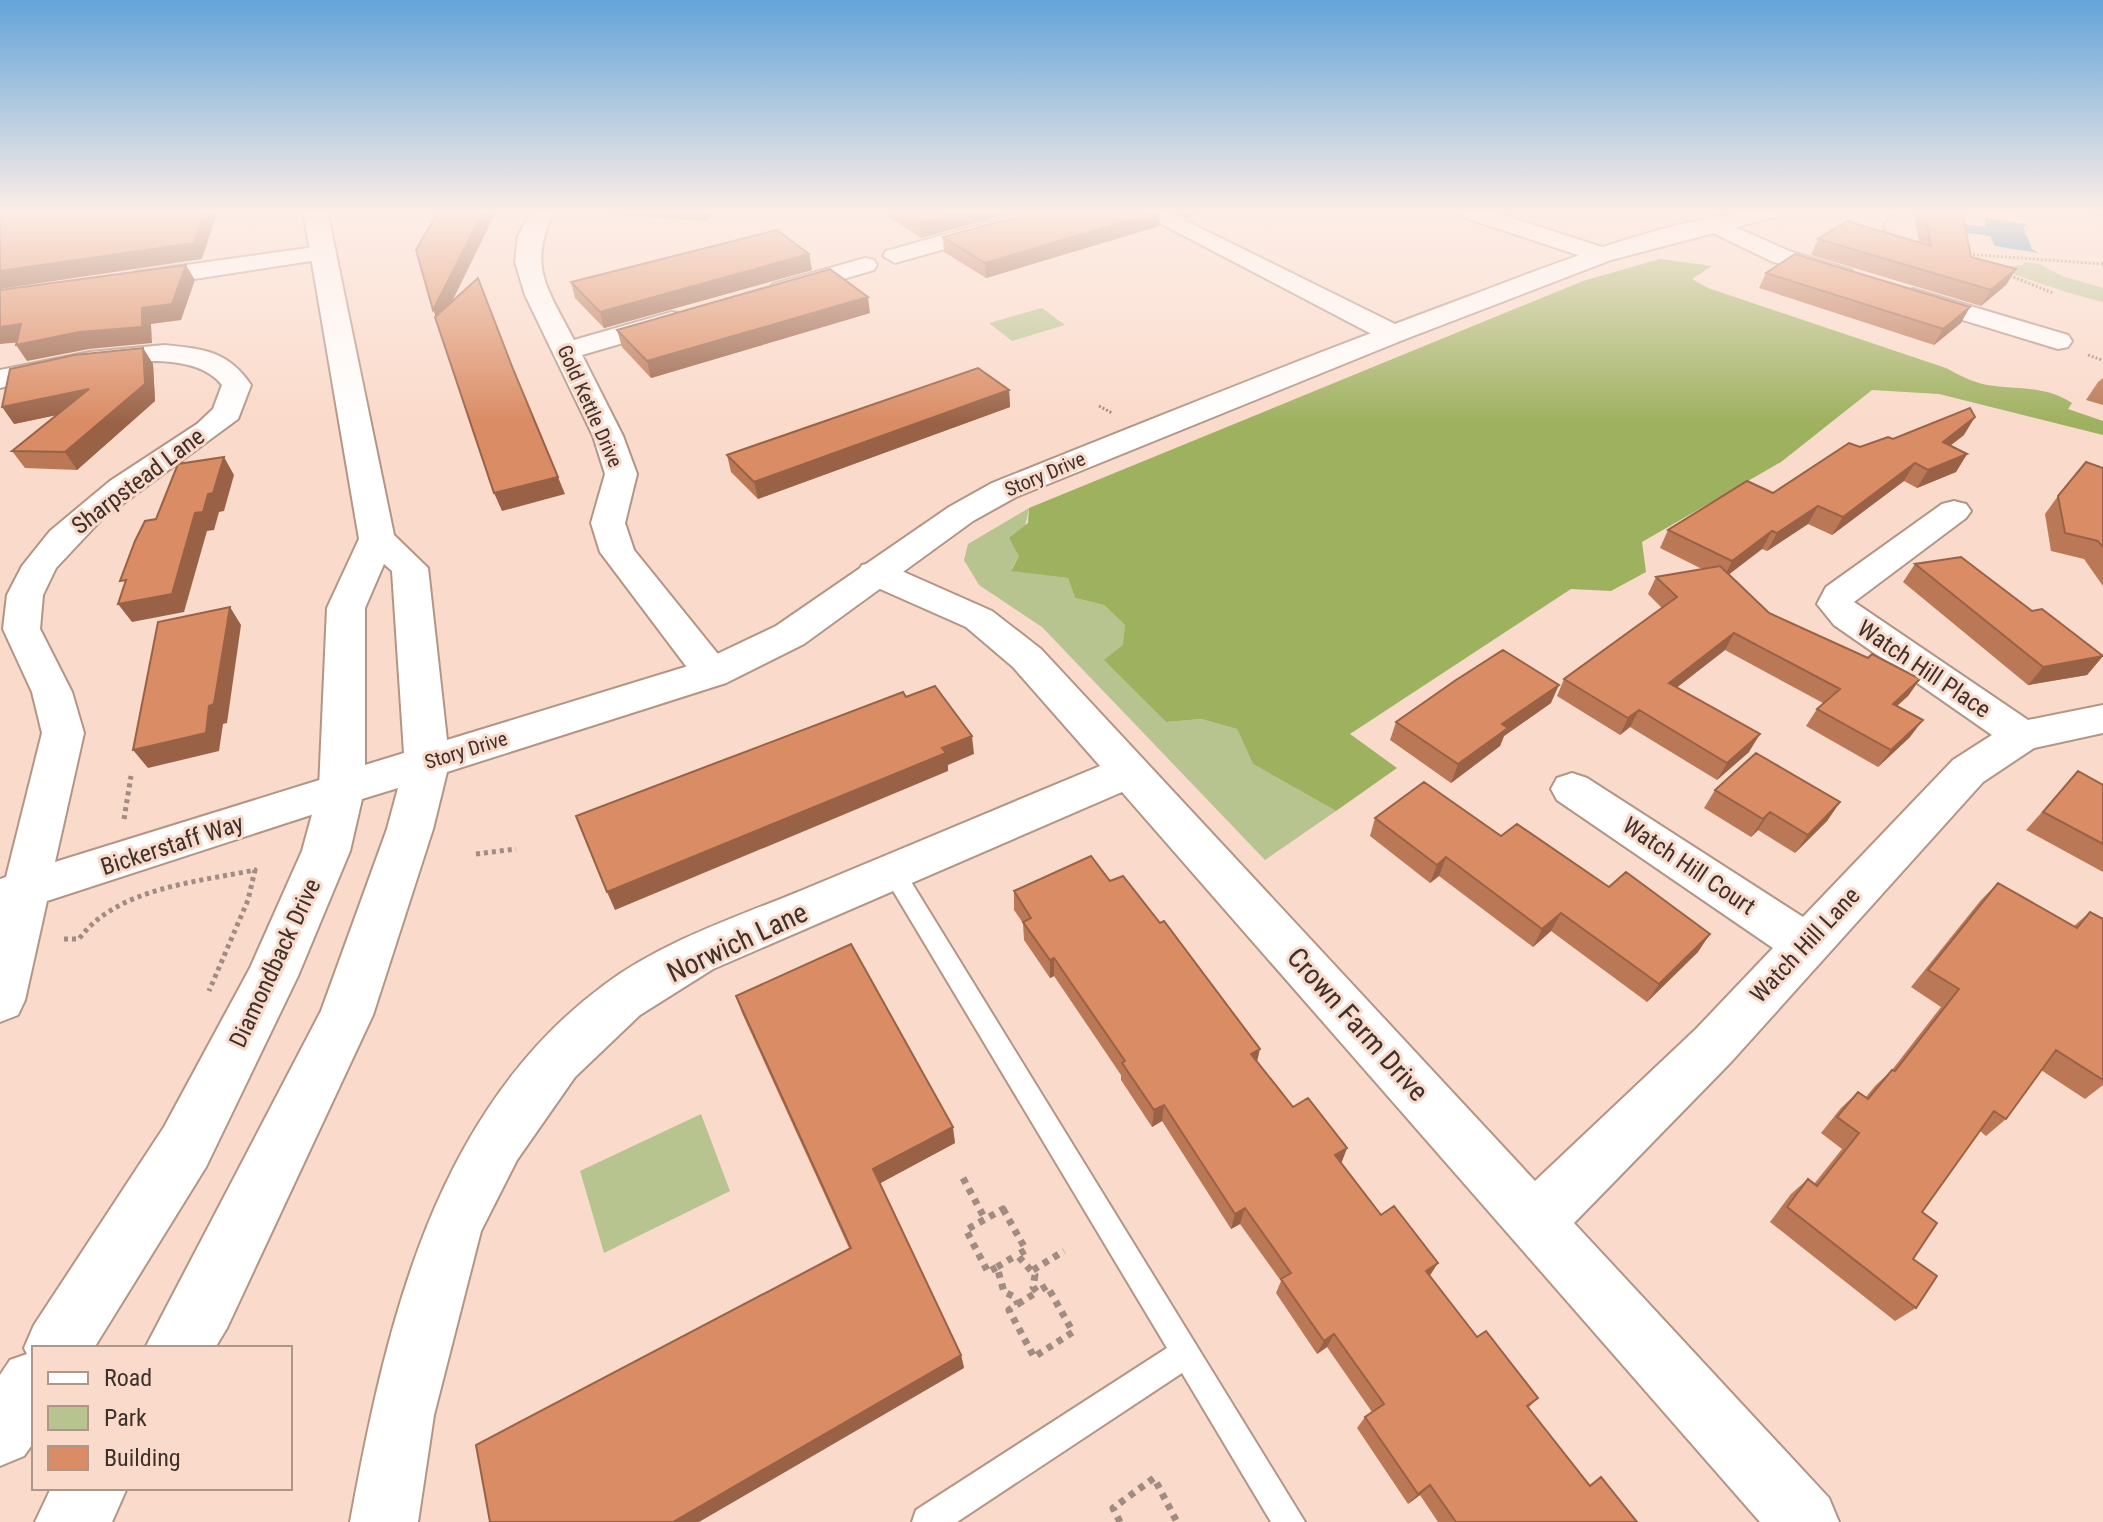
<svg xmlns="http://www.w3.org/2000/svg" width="2103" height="1522" font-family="'Roboto Condensed',sans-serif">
	<rect width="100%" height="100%" fill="#fadaca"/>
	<path fill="#b7c490" d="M2024,262L2039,264L2062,276L2103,288V302C2065,293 2031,280 1994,267L2023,265Z
		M1042,308L1065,325L1012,341L989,323Z
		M1029,508L1019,556L1011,570L1068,578L1075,598L1104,605L1125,625L1124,645L1105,660L1166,722L1201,719L1237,729L1253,764L1336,811L1265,860L1042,627L979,585L964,560L968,544Z
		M701,1114L730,1191L604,1253L580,1171Z"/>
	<path fill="#9eb15f" d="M1660,259L1712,266L1692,279L1708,288L1946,368C1959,375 1972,382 1987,385C2017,390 2045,385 2072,403L2068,409L2103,421V435L1939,394L1872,390L1781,462L1642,542L1646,572L1611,591L1571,589L1350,734L1397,768L1336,811L1253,764L1237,729L1201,719L1166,722L1104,660L1123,645L1125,625L1104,605L1075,598L1068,578L1011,571L1019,556L1009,538L1028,523L1029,508L1583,281Z"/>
	<path fill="#3d8cc0" d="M1985,218L2026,224L2028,226H2023L2032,249L2038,253L1995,246L1990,236L1954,231L1955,223L1986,227Z"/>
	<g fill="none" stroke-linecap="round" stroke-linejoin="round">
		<defs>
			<path id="service" d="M894,864L902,867L1305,1522H1271L1182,1373L957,1522H912L916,1510L1167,1348L886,879L883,873L886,867Z"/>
			<path id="minor" d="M533,210H555C526,266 548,289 574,340L672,312L681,314L685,320L681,326L582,355L623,436L637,474L625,523L634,550L726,664L731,673L726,682L712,686L698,682L600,552L591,523L605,474L593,436L525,295L515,262L518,236Z
				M1033,210H1069L1066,215L895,263L883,256L886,251Z
				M1135,210H1164L1403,328L1407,334L1403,340H1383Z
				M1454,210H1488L1611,250L1614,255L1611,260H1593L1457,215Z
				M1717,219L1789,251L1851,270L1855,275L1842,283L1771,261L1709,231L1705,226Z
				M322,246L334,253L331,258L136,288L123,280L136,272Z
				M865,258L874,260L877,265L874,270L782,297L769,289L773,284Z
				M1913,289L2068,335L2072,341L2068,347L2058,349L1904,302L1900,297L1904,292Z
				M165,345C204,349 228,351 251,385L238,419L102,519L56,568L43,595L40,629L72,692L84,733L55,862L342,773L357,778L363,789L357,800L47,901L25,1000L18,1015L0,1022V879L6,877L42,733L32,692L3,629L7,595L22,566L50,531L110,481L197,424L213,409L222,385C184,336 54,375 0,388V370L90,352Z
				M1954,501L1966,504L1971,511L1966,518L1854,602L2028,720L2103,705V733L2034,748L1983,782L1732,1061L1574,1223L1829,1498L1839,1522H1760L1122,792L713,969L640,1015L575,1077L517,1160L481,1231L434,1415L418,1522H350C386,1325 434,1111 604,985C663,941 737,917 805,889C903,848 1002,807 1100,766L1013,667L966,627L862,581L857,573L862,565L875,562L888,565L992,611L1041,649L1535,1181L1696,1029L1773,948L1557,800L1551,789L1557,778L1572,773L1587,778L1803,917L1953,760L1992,735L1834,625L1817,604L1826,587L1942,504Z"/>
			<path id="tertiary" d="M303,210H327L394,535L428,568L447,740L698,663L776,626L949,507L992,483C1150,420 1307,356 1467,297C1562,261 1686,210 1787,210L1783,215L1611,260L1403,340L1016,497L973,521L804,644L726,683L447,772L433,829L373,1015L227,1328L215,1348H145L321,1011L387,829L398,788L362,799L350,851L298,976L206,1167L94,1348H34V1442L24,1456L0,1466V1375L10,1360L27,1354L24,1348L34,1325L164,1127L250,968L302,851L319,789L327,608L359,539ZM384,564L392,571L404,753L365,765V608Z
				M51,1488H127L112,1522H35Z"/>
		</defs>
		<use href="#service" stroke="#b39586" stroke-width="4"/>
		<use href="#minor" stroke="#b39586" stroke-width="4"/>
		<use href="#tertiary" stroke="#b39586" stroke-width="4"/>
		<path stroke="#a28b80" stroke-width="3" stroke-dasharray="2 2" stroke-linecap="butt" d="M1892,235L1883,229L1884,224L1902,210
			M1965,254L2103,264
			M2006,274L2053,293
			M2088,355L2102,360
			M1099,406L1112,413"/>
		<path stroke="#a28b80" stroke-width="5" stroke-dasharray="4 4" stroke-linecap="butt" d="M124,819L131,776
			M476,854L516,849
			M64,939H79C116,888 197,882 255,870L248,900L209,991"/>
		<path stroke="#a28b80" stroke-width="7" stroke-dasharray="6 6" stroke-linecap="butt" d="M963,1178L985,1219
			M1003,1209L1026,1250L1017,1255L1035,1275L1033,1287L1037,1292L1047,1286L1073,1332L1034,1357L1009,1310L1018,1304L1015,1297L1004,1292L997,1267L988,1272L966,1230Z
			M997,1267L1017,1255
			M1033,1270L1064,1251
			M1018,1304L1037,1292
			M1120,1522L1113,1508L1154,1478L1177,1522"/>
		<use href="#service" fill="#fff" fill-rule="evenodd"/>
		<use href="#minor" fill="#fff" fill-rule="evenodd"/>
		<use href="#tertiary" fill="#fff" fill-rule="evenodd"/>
	</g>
	<path fill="#bb7856" d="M572,210H715L706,221L572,212Z
		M878,210H1022L921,238Z
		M1170,210H1211L1186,218Z
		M1913,210H1962L1971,257L2016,269L2006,285L1981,306L1811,255L1818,239L1919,242Z
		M2058,210H2103V216Z
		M1160,211L1159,226L986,278L944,252L943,237Z
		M809,254L812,270L604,328L575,298L571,282Z
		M1766,273L1961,323L1934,345L1759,288Z
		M870,313L651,378L622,347L617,330Z
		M143,348L153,364L155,401L77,470L25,468L12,451L56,415L14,424Z
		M2103,378V405L2086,400L2098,382Z
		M1009,390L1010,407L758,499L731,472L727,455Z
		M1964,435L1950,446L1967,454L1956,472L1917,488L1904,481L1832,535L1808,524L1767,551L1762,549L1729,574L1769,613L1868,658L1920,679L1908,696L1897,706L1910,737L1878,767L1806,726L1817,709L1823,703L1725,650L1677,687L1749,752L1717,780L1630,727L1620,735L1557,696L1564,679L1662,608L1648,594L1656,577L1702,569L1660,548L1668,530L1773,493L1860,447L1893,439Z
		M2103,468V586L2084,559L2051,551L2045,514L2058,496Z
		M1915,564L2103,656L2087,675L2028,685L1903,582Z
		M1551,703L1504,736L1500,746L1451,783L1390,740L1396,722Z
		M2078,771L2103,785V872L2026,830Z
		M1715,790L1840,802L1827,821L1795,853L1758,830L1751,837L1704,808Z
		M1375,818L1501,836L1698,952L1647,1002L1551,931L1533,947L1439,876L1430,883L1370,836Z
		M1110,881L1293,1107L1347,1148L1341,1163L1477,1337L1538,1398L1528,1408L1590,1485L1601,1477L1637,1522H1438L1420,1495L1408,1504L1357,1428L1365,1417L1372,1412L1327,1347L1317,1354L1276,1293L1281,1281L1240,1224L1231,1229L1162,1121L1152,1127L1121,1080V1075L1054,976L1050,978L1024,940L1023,923L1014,910V891Z
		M1998,883L2074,926L2090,912L2103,919V1085L2085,1099L2041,1070L2006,1119L1986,1136L1980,1131L1922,1212L1913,1259L1916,1308L1895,1321L1770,1222L1791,1194L1808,1179L1814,1184L1842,1149L1821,1133L1841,1108L1858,1092L1866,1097L1875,1086L1892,1070L1941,1007L1911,987L1981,900Z
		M736,996L955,1143L880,1183L961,1355L964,1368L849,1248L742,1013Z"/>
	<path fill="#996246" d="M206,210H218L202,259L0,289V271Z
		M484,210H497L440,326L433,310Z
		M704,210H715L706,221Z
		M967,210H1022L921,238L920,223Z
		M1187,210H1211L1186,218Z
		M1160,211L1159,226L986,278L985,263Z
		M809,254L812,270L604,328L600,312Z
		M186,265L195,280L181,320L151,324L152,343L89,349L27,361L16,345L79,332L142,308Z
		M2016,269L2006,285L1981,306L1991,290Z
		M868,297L870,313L651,378L647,361Z
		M1970,307L1961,323L1934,345L1943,329Z
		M21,324L32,341L0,344V327Z
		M143,348L153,364L155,401L77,470L65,452Z
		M89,389L100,406L14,424L2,407Z
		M1009,390L1010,407L758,499L754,482Z
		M1975,417L1964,435L1932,459L1943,442Z
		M1967,454L1956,472L1917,488L1928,470Z
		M224,457L234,475L224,511L219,512L214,530L207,531L184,612L132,622L118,604L195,513L208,494Z
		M1915,463L1904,481L1832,535L1843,517Z
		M558,477L565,494L502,511L494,493Z
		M1818,506L1808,524L1767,551L1777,533Z
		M1772,531L1762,549L1723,579L1732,561Z
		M230,607L241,625L227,723L223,724L219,751L148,768L133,750L209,706Z
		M1734,633L1725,650L1661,700L1669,683Z
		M2103,656L2087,675L2028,685L2043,667Z
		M1920,679L1908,696L1880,721L1893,704Z
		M1559,685L1551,703L1504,736L1500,746L1451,783L1458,764L1502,724Z
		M1639,710L1630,727L1620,735L1628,718Z
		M1923,720L1910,737L1878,767L1891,750Z
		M1760,734L1749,752L1717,780L1727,763Z
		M972,736L974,754L948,765V771L615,910L607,892Z
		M1840,802L1827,821L1795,853L1808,835Z
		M1770,812L1758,830L1751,837L1763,819Z
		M1446,857L1439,876L1430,883L1437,865Z
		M1561,913L1551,931L1533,947L1542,929Z
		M1710,934L1698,952L1647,1002L1659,984Z
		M1054,958V976L1050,978V960Z
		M1260,1049L1256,1066L1251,1054Z
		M1164,1105L1162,1121L1152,1127L1154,1110Z
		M953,1127L955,1143L877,1185L873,1169Z
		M1347,1148L1341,1164L1335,1155Z
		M1245,1208L1240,1224L1231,1229L1235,1214Z
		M1438,1263L1429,1277L1426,1271Z
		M1334,1334L1327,1347L1317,1354L1324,1341Z
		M961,1355L964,1368L699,1522H673Z
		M1430,1485L1420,1495L1408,1504L1418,1494Z"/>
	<path fill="#da8c64" stroke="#996246" stroke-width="2" d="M0,210H206L194,243L0,271Z
		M439,210H484L433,310L416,250Z
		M900,210H967L920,223Z
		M1041,210H1158L1160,211L985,263L943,237Z
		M1924,210H1962L1971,257L2016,269L1991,290L1818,239L1847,221L1931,246Z
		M777,230L809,254L600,312L571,282Z
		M1795,254L1970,307L1943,329L1766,273Z
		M186,265L172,304L142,308V327L79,332L16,345L21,324L0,327V290Z
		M830,269L868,297L647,361L617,330Z
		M478,278L513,369L558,477L494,493L435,317Z
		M143,348L145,384L65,452L12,451L89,389L2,407L10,369L74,355Z
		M978,368L1009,390L754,482L727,455Z
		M1970,408L1975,417L1943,442L1967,454L1928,470L1915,463L1843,517L1818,506L1777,533L1772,531L1732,561L1668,530L1747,481L1773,493L1849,443L1860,447L1888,437L1893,439Z
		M224,457L213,493L208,494L203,512L195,513L172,594L118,604L126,580L120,581L135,541L145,521L156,519L178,464Z
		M2086,462L2103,468V547L2098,541L2065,533L2058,496Z
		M1961,557L2032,611L2042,609L2103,656L2043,667L1915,564Z
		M1720,566L1769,613L1868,658L1872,654L1920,679L1893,704L1923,720L1891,750L1817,709L1840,689L1734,633L1669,683L1760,734L1727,763L1639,710L1628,718L1564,679L1677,597L1656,577Z
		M230,607L214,704L209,706L206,733L133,750L158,622Z
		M1503,650L1559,685L1502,724L1508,728L1458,764L1396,722L1456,680Z
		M935,686L972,736L942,748L946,753L607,892L576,816L903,692L906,697Z
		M1756,753L1840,802L1808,835L1770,812L1763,819L1715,790Z
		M2078,771L2103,785V844L2043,812Z
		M1424,782L1501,836L1517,824L1609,887L1626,872L1710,934L1659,984L1561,913L1542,929L1446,857L1437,865L1375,818Z
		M1091,856L1110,881L1123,876L1160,923L1164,921L1260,1049L1251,1054L1293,1107L1308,1098L1347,1148L1335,1155L1381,1215L1394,1206L1438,1263L1426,1271L1477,1337L1486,1331L1538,1398L1527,1406L1590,1486L1601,1477L1637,1522H1456L1430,1485L1418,1494L1365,1417L1384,1404L1334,1334L1324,1341L1281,1279L1291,1273L1245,1208L1235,1214L1164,1105L1154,1110L1122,1063L1125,1061L1054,958L1050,960L1023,922L1031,918L1014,891Z
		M1998,883L2077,928L2090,912L2103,919V1080L2056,1050L2006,1119L1994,1111L1922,1212L1937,1223L1913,1259L1937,1276L1916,1308L1787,1207L1808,1179L1817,1186L1859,1133L1837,1117L1858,1092L1868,1099L1892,1070L1895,1071L1959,989L1928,970Z
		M851,944L953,1127L873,1169L961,1355L673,1522H490L476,1445L851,1248L736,996Z"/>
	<linearGradient id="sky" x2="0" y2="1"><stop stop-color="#63a4d8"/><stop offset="0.5" stop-color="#fdeee7"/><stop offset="1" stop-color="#fdeee7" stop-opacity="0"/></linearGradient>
	<rect width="2103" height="423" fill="url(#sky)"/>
	<g text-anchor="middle" stroke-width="6" stroke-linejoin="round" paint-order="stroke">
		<g font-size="20" fill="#3d312b" stroke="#fadaca">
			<text transform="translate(590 406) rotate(66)" y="7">Gold Kettle Drive</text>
			<text transform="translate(1045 474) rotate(-23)" y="7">Story Drive</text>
			<text transform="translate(466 750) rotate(-17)" y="7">Story Drive</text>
		</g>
		<g font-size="24" fill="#3d312b" stroke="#fadaca">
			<text transform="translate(138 481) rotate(-37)" y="8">Sharpstead Lane</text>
			<text transform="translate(1924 669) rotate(34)" y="8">Watch Hill Place</text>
			<text transform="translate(172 845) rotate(-18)" y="8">Bickerstaff Way</text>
			<text transform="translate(1689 866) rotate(34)" y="8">Watch Hill Court</text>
			<text transform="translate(1805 945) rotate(-47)" y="8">Watch Hill Lane</text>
			<text transform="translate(275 963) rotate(-65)" y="8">Diamondback Drive</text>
		</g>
		<g font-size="28" fill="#3d312b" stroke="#fadaca">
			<text transform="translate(737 942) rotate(-25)" y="10">Norwich Lane</text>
			<text transform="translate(1358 1024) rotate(48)" y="10">Crown Farm Drive</text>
		</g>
	</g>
	<rect x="32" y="1346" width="260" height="144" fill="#fadaca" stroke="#ae968a" stroke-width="2"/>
	<rect x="48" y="1372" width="40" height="12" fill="#ffffff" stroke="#ae968a" stroke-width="2"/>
	<text x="104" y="1386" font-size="24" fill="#3d312b">Road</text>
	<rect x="48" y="1406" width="40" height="24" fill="#b7c490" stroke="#ae968a" stroke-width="2"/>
	<text x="104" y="1426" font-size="24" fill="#3d312b">Park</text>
	<rect x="48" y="1446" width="40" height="24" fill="#da8c64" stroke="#ae968a" stroke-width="2"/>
	<text x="104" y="1466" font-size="24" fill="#3d312b">Building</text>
</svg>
